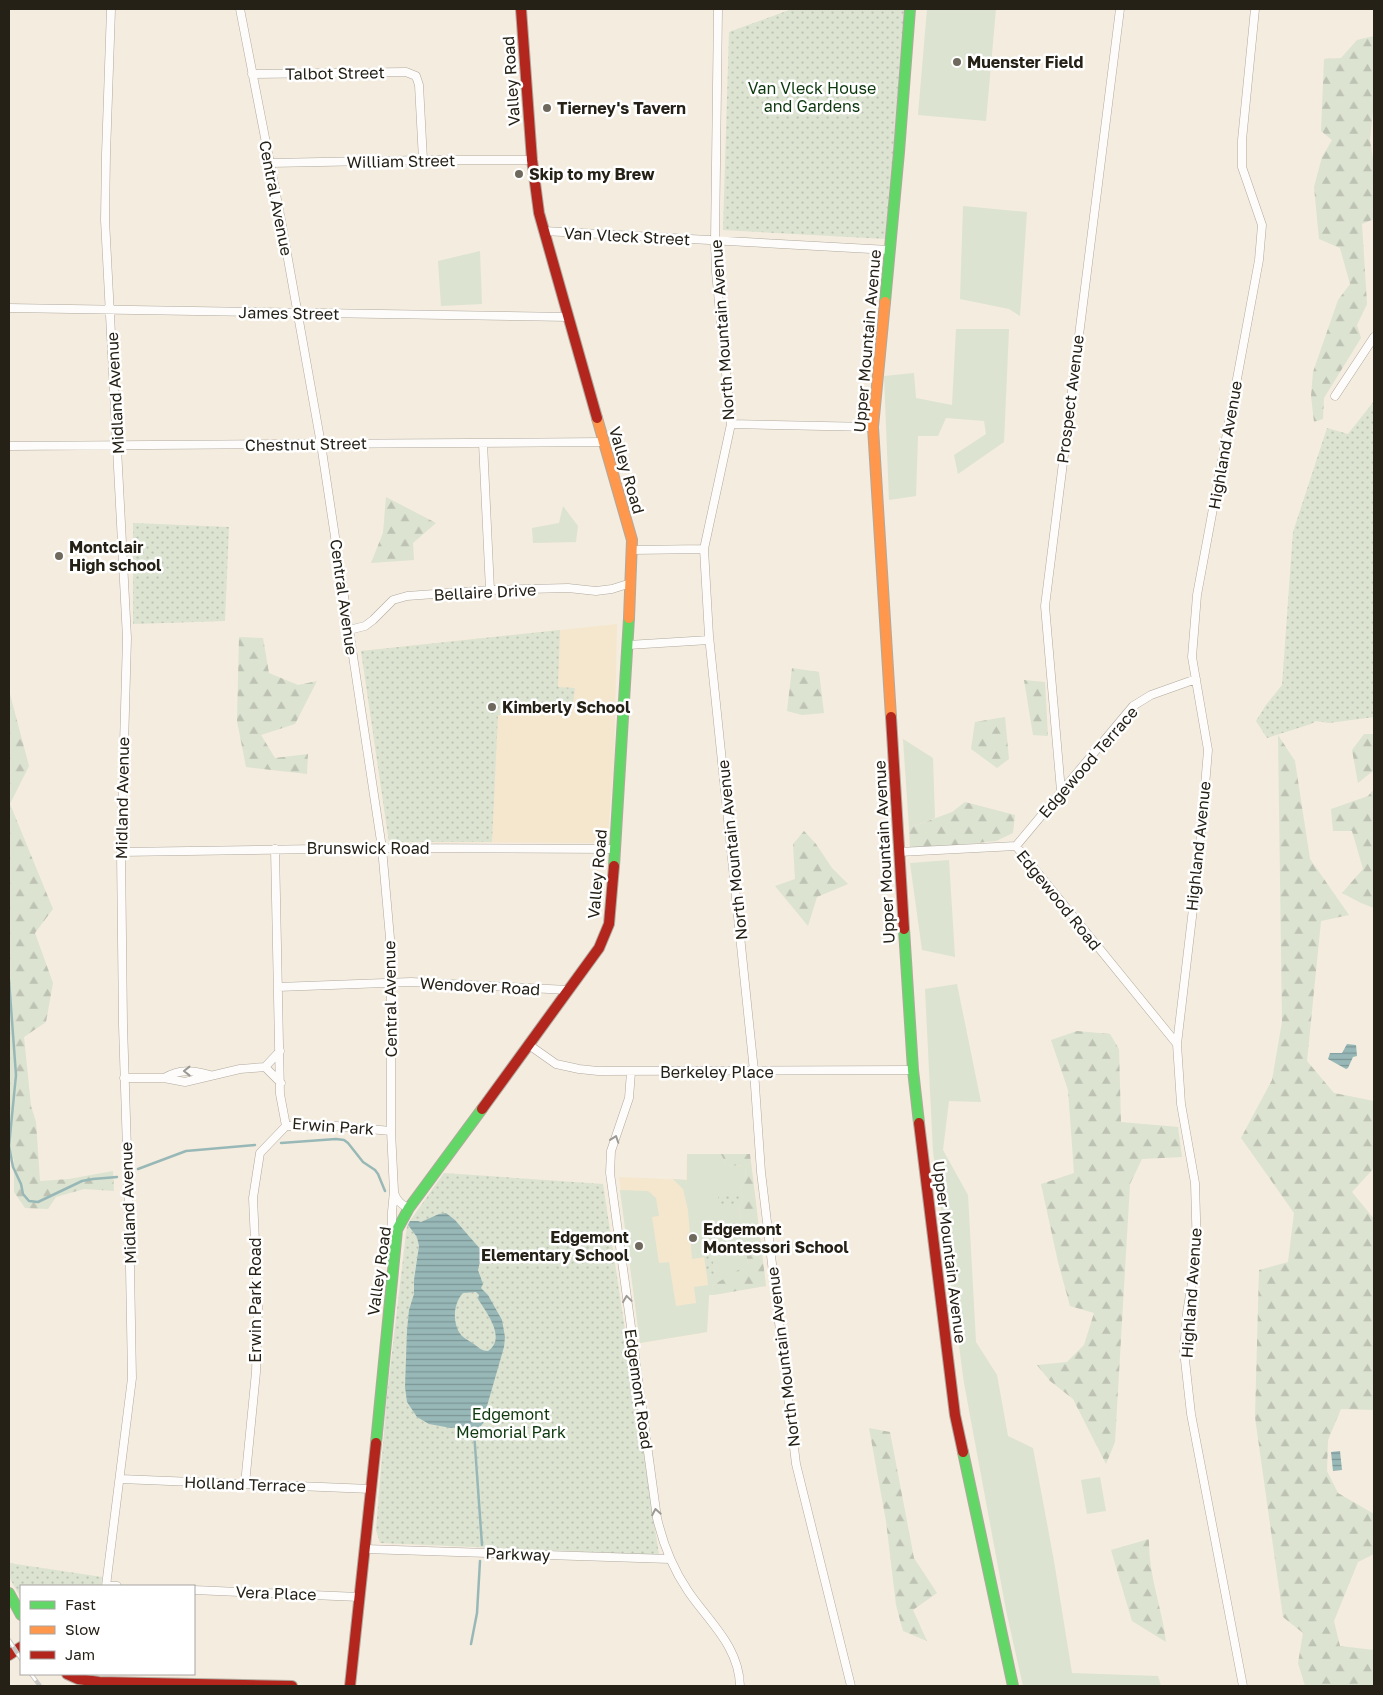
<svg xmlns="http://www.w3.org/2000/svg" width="1383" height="1695" font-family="'Golos Text',sans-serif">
	<defs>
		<pattern id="forest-firs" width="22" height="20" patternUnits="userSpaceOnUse" patternTransform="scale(1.25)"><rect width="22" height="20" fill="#dce3d1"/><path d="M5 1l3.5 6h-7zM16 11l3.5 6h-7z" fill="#bdc2b3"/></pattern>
		<pattern id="park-dots" width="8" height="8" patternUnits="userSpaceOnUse" patternTransform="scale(1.25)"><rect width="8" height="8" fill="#dce3d1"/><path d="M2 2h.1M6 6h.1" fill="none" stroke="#bdc2b3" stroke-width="1.8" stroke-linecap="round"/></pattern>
		<pattern id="water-rules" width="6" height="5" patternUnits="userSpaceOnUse" patternTransform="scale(1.25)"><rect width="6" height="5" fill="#98b8b8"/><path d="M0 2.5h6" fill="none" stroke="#7c9595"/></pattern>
	</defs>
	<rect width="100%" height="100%" fill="#f4ecde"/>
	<path fill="#f5e7ce" d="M617,624L614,764L607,843L389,842L361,651Z
		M687,1154H750L766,1286L709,1295L707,1332L640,1343L619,1177L686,1180Z"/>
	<path fill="#dce3d1" d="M927,9H996L986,121L918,115Z
		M963,206L1027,212L1020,316L1009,309L960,299Z
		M480,251L482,304L441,306L438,261Z
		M956,329H1009L1004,442L958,474L954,455L986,434L984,421L946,418L938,436H918L916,496L889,500L884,376L914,373L916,398L952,405Z
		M563,506L578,526L576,542L533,543L532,528L559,523Z
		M903,739L933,758L935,818L909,828Z
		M949,860L955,957L922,950L910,863Z
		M957,984L981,1102L949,1101L943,1150L968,1195L976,1342L997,1375L1008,1436L1033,1448L1054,1561L1072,1673L1158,1676L1161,1686H1023L1006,1610L964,1383L933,1151L925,989Z
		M687,1154H721L727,1166L745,1165L746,1180L740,1187L743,1200L739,1208L748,1265L712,1286L714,1295H709L707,1332L640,1343L620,1190L648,1191L656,1198L659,1216L652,1217L659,1263L669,1262L676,1306L696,1303L694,1287L708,1285L707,1276L715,1274L712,1256L692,1259L688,1210L683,1189L673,1179L687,1180Z
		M1100,1477L1106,1511L1087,1514L1081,1480Z"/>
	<path fill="url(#forest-firs)" d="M1374,36V102L1370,140L1374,164V219L1362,224L1367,304L1357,325L1361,338L1324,398L1323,419L1314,422L1311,396L1313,372L1338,300L1350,284L1340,248L1319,239L1314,187L1322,157L1332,140L1321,131L1324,59L1341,58L1357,40Z
		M386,497L436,523L413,543L414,560L371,563L383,533Z
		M239,637L263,638L269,673L298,685L317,681L295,724L261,735L275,758L308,754L307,774L246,767L237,721Z
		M792,668L819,672L824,713L802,715L787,711Z
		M1024,680L1045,682L1048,736L1033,735Z
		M9,682L10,694L29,766L10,804L53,909L35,933L53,983L46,1022L24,1037L31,1106L36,1122L40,1181L69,1179L113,1171L114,1191L84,1189L56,1197L48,1209L25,1208L14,1192V1159L9,1157Z
		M1005,717L1009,759L997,768L971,749L975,722Z
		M1364,734H1374V770L1358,783L1352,750Z
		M1278,735L1295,761L1310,859L1349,915L1321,921L1307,1061L1334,1093L1374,1101V1168L1352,1192L1374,1219V1410L1341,1409L1328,1440L1327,1471L1338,1493L1374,1514V1554L1358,1562L1334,1621L1340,1646L1374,1650V1686H1305L1298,1663L1303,1633L1283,1617L1255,1417L1259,1270L1288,1262L1294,1213L1241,1138L1272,1080L1282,1022Z
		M1374,789V908L1361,903L1342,893L1363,869L1352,831H1333L1331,809L1368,796Z
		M965,802L1015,815L1013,833L996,841L910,850L909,828L952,812Z
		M804,831L816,844L832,868L848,884L817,897L808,926L775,886L795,879L793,844Z
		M1077,1031L1110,1034L1119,1049L1121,1122L1178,1127L1182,1157L1142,1159L1130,1184L1115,1442L1106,1464L1073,1399L1050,1381L1037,1365L1067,1362L1084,1345L1094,1313L1070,1306L1058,1262L1041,1184L1074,1173L1068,1090L1051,1040Z
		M721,1154H750L766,1286L714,1295L712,1286L748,1264L739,1208L743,1200L740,1187L746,1180L745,1165L727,1166Z
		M869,1428L890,1432L914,1558L937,1593L913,1610L927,1641L903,1631L896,1605L886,1521Z
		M1149,1539C1148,1574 1162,1608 1166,1642L1132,1621L1111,1550Z"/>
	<path fill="url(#park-dots)" d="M792,9H905L886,239L723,230L729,32Z
		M1374,401V717L1329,723L1316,721L1311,724L1267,738L1256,721L1266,705L1282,685L1293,532L1327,428L1348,434Z
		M133,523L229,527L225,621L133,624Z
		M560,630L558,687L575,688L572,713L498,715L492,842H389L361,651Z
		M444,1173L603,1184L659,1555L380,1543L376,1530L387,1395L407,1225Z
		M739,1194V1204L718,1205V1195Z
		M712,1255L715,1275L707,1276L704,1257Z
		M9,1563L102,1577L101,1586H21V1598L9,1577Z"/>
	<path fill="url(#water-rules)" fill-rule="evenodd" d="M1347,1044L1356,1045L1357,1056L1353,1057L1348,1068L1346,1069L1328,1059L1330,1053H1342Z
		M446,1213L455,1220L481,1250L482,1253L478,1270L483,1284L481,1288L488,1295L502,1320L505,1337L504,1347L485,1413L484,1422L474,1435L468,1426L451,1428L429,1424L417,1417L407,1402L405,1387L407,1330L409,1310L414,1294V1280L419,1246L417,1237L408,1225L410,1221H418L421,1222L439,1214ZM476,1292L479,1295L478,1299C486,1312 507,1338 488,1351C482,1351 479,1348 474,1344C470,1341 465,1339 461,1335C452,1323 453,1304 463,1293Z
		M1340,1451L1342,1470L1333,1471L1331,1452Z"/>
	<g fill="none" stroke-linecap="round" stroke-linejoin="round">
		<path stroke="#98b8b8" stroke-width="2.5" d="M9,980L16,1075L9,1146L13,1167L21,1184L23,1194L29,1201L38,1202L82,1181L93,1179L117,1177
			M281,1143L336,1139L344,1140L348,1143L363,1162L375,1170L378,1174L385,1191
			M138,1169L186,1151L255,1145
			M474,1432L482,1545
			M471,1644L477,1613L480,1561"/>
		<defs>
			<path id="street" d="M240,9L281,220L321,444L382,848L390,938L391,983V1131L394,1191L392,1212V1226L395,1236
				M718,9L715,241L716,272L731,424L704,549L709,636L754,1071L761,1172L796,1464L851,1686
				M252,74L406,72L416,76L419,85L423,160
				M270,163L423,160H532
				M544,231L889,250
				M9,308L569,317
				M1335,396L1374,337
				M731,424L873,427
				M483,443L490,590
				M9,446L604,442
				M633,550L704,549
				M349,630L365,626L373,620L393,600L407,596L490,590L568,588L596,591L612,589L631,583
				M628,645L709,640
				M1061,791L1045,606L1120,9
				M1016,846L1133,706L1151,695L1196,679
				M275,849L280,1094L286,1126
				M121,852L382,848L615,849
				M899,852L1016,846L1177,1044
				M278,987L411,982L569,990
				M529,1045L556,1064L579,1069L598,1071L913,1070
				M265,1067L281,1083
				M631,1072L629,1098L611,1151L610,1173L657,1518C663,1544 673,1569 688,1591C709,1622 739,1646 740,1686
				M124,1078H164L185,1082L240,1069L265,1067L280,1051
				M164,1078C180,1069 192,1070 210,1075
				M286,1126H336L391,1131
				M394,1193C397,1201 401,1205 409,1208
				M120,1479L371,1489
				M245,1484L256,1372L258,1307L253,1198L260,1153L286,1126
				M365,1549L670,1559
				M106,1586L132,1378L129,1212L123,1025L121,852L127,638L105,220L106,154L111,9
				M106,1586H117
				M194,1590L359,1597
				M1243,1686L1191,1414L1184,1351L1187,1313L1197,1252L1195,1183L1181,1104L1177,1044L1199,858L1208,750L1192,657L1197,595L1259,260L1262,225L1242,167V140L1255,9"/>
			<path id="fast" d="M885,302L899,152L910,9
				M614,866L629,618
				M904,929L913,1070L919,1123
				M376,1443L397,1230L409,1208L482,1109
				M963,1452L1013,1686
				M9,1593L21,1615"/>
			<path id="slow" d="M885,302L873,427L891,717
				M597,418L632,540L629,618"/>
			<path id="jam" d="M521,9L532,160L539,213L597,418
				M891,717L904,929
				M482,1109L599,948L609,924L614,866
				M919,1123L955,1415L963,1452
				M9,1655L21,1647
				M67,1674L78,1679L99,1682L292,1686
				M350,1686L376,1443"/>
		</defs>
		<use href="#street" stroke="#b0a99e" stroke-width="9"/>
		<use href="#fast" stroke="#b0a99e" stroke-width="12"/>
		<use href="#slow" stroke="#b0a99e" stroke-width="12"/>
		<use href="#jam" stroke="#b0a99e" stroke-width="12"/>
		<use href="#street" stroke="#fdfcfa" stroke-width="8"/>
		<use href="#fast" stroke="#63d668" stroke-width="10"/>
		<use href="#slow" stroke="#ff974d" stroke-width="10"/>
		<use href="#jam" stroke="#b3261e" stroke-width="10"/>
		<defs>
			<path id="rail" d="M9,1640L21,1659
				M31,1674L40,1686"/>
		</defs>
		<use href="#rail" stroke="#c9c7c3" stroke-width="4.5"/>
		<use href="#rail" stroke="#fff" stroke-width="2.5" stroke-dasharray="8" stroke-linecap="butt"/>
	</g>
	<defs><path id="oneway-chevron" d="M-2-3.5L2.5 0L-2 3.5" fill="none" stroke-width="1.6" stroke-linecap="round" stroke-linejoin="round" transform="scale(1.25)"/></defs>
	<g stroke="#9c9994">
		<use href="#oneway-chevron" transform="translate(187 1071) rotate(180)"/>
		<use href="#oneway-chevron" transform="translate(615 1139) rotate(-71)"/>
		<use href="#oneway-chevron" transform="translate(627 1299) rotate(-98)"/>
		<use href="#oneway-chevron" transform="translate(656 1512) rotate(-100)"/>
	</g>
	<g fill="#6e685d" stroke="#fff" stroke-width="2">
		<circle cx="957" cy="62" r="5"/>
		<circle cx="547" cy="108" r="5"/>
		<circle cx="519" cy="174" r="5"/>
		<circle cx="59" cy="556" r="5"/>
		<circle cx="492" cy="707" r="5"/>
		<circle cx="693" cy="1238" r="5"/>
		<circle cx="639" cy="1246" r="5"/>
	</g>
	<g text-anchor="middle" stroke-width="5" stroke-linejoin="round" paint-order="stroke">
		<g font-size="16" font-weight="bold" fill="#262117" stroke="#fff" text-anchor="start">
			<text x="967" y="68">Muenster Field</text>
			<text x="557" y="114">Tierney's Tavern</text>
			<text x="529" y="180">Skip to my Brew</text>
			<text x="69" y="553">Montclair<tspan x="69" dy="18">High school</tspan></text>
			<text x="502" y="713">Kimberly School</text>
			<text x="703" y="1235">Edgemont<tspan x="703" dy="18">Montessori School</tspan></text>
			<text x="629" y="1243" text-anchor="end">Edgemont<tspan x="629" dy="18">Elementary School</tspan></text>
		</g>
		<g font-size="16" fill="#262117" stroke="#fff">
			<text transform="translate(335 73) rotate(-1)" y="6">Talbot Street</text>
			<text transform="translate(511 81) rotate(-94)" y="6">Valley Road</text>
			<text transform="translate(401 161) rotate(-1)" y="6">William Street</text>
			<text transform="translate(276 198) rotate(79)" y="6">Central Avenue</text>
			<text transform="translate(627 236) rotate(3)" y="6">Van Vleck Street</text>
			<text transform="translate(289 313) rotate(1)" y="6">James Street</text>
			<text transform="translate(722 330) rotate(-94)" y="6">North Mountain Avenue</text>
			<text transform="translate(867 341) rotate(-85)" y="6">Upper Mountain Avenue</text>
			<text transform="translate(115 393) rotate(-93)" y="6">Midland Avenue</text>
			<text transform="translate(1070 399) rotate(-83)" y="6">Prospect Avenue</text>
			<text transform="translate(306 444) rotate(-1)" y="6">Chestnut Street</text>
			<text transform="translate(1225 445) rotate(-80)" y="6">Highland Avenue</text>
			<text transform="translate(627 470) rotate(74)" y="6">Valley Road</text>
			<text transform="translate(485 592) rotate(-3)" y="6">Bellaire Drive</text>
			<text transform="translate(344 597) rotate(82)" y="6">Central Avenue</text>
			<text transform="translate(1088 762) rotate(-49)" y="6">Edgewood Terrace</text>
			<text transform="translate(122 798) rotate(-89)" y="6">Midland Avenue</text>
			<text transform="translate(1198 846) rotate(-84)" y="6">Highland Avenue</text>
			<text x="368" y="854">Brunswick Road</text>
			<text transform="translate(732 850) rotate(-96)" y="6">North Mountain Avenue</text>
			<text transform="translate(884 852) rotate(-93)" y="6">Upper Mountain Avenue</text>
			<text transform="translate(597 874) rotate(-85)" y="6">Valley Road</text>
			<text transform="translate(1059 900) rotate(51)" y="6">Edgewood Road</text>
			<text transform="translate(480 986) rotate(3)" y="6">Wendover Road</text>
			<text transform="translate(390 999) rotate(-91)" y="6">Central Avenue</text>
			<text x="717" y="1078">Berkeley Place</text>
			<text transform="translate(333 1126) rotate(4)" y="6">Erwin Park</text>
			<text transform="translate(128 1203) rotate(-92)" y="6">Midland Avenue</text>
			<text transform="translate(950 1252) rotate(83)" y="6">Upper Mountain Avenue</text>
			<text transform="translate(379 1271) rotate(-82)" y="6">Valley Road</text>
			<text transform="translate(1191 1293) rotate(-86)" y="6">Highland Avenue</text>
			<text transform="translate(255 1300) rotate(-90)" y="6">Erwin Park Road</text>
			<text transform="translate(783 1357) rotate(-97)" y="6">North Mountain Avenue</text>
			<text transform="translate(639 1389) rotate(82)" y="6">Edgemont Road</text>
			<text transform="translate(245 1484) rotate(2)" y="6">Holland Terrace</text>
			<text transform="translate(518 1554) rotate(2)" y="6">Parkway</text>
			<text transform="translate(276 1593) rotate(2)" y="6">Vera Place</text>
		</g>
		<g font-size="16" fill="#0d380e" stroke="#fff">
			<text x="812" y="94">Van Vleck House<tspan x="812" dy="18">and Gardens</tspan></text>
			<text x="511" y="1420">Edgemont<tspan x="511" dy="18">Memorial Park</tspan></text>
		</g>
	</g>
	<rect width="1383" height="1695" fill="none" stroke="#262117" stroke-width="20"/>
	<rect x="20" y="1585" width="175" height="90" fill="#ffffff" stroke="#a8a6a2"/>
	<rect x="30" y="1601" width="25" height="8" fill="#63d668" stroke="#a8a6a2"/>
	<text x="65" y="1610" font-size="15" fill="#262117">Fast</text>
	<rect x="30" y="1626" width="25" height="8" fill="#ff974d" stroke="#a8a6a2"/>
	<text x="65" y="1635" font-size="15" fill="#262117">Slow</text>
	<rect x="30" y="1651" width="25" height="8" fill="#b3261e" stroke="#a8a6a2"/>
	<text x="65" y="1660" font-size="15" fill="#262117">Jam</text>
</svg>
